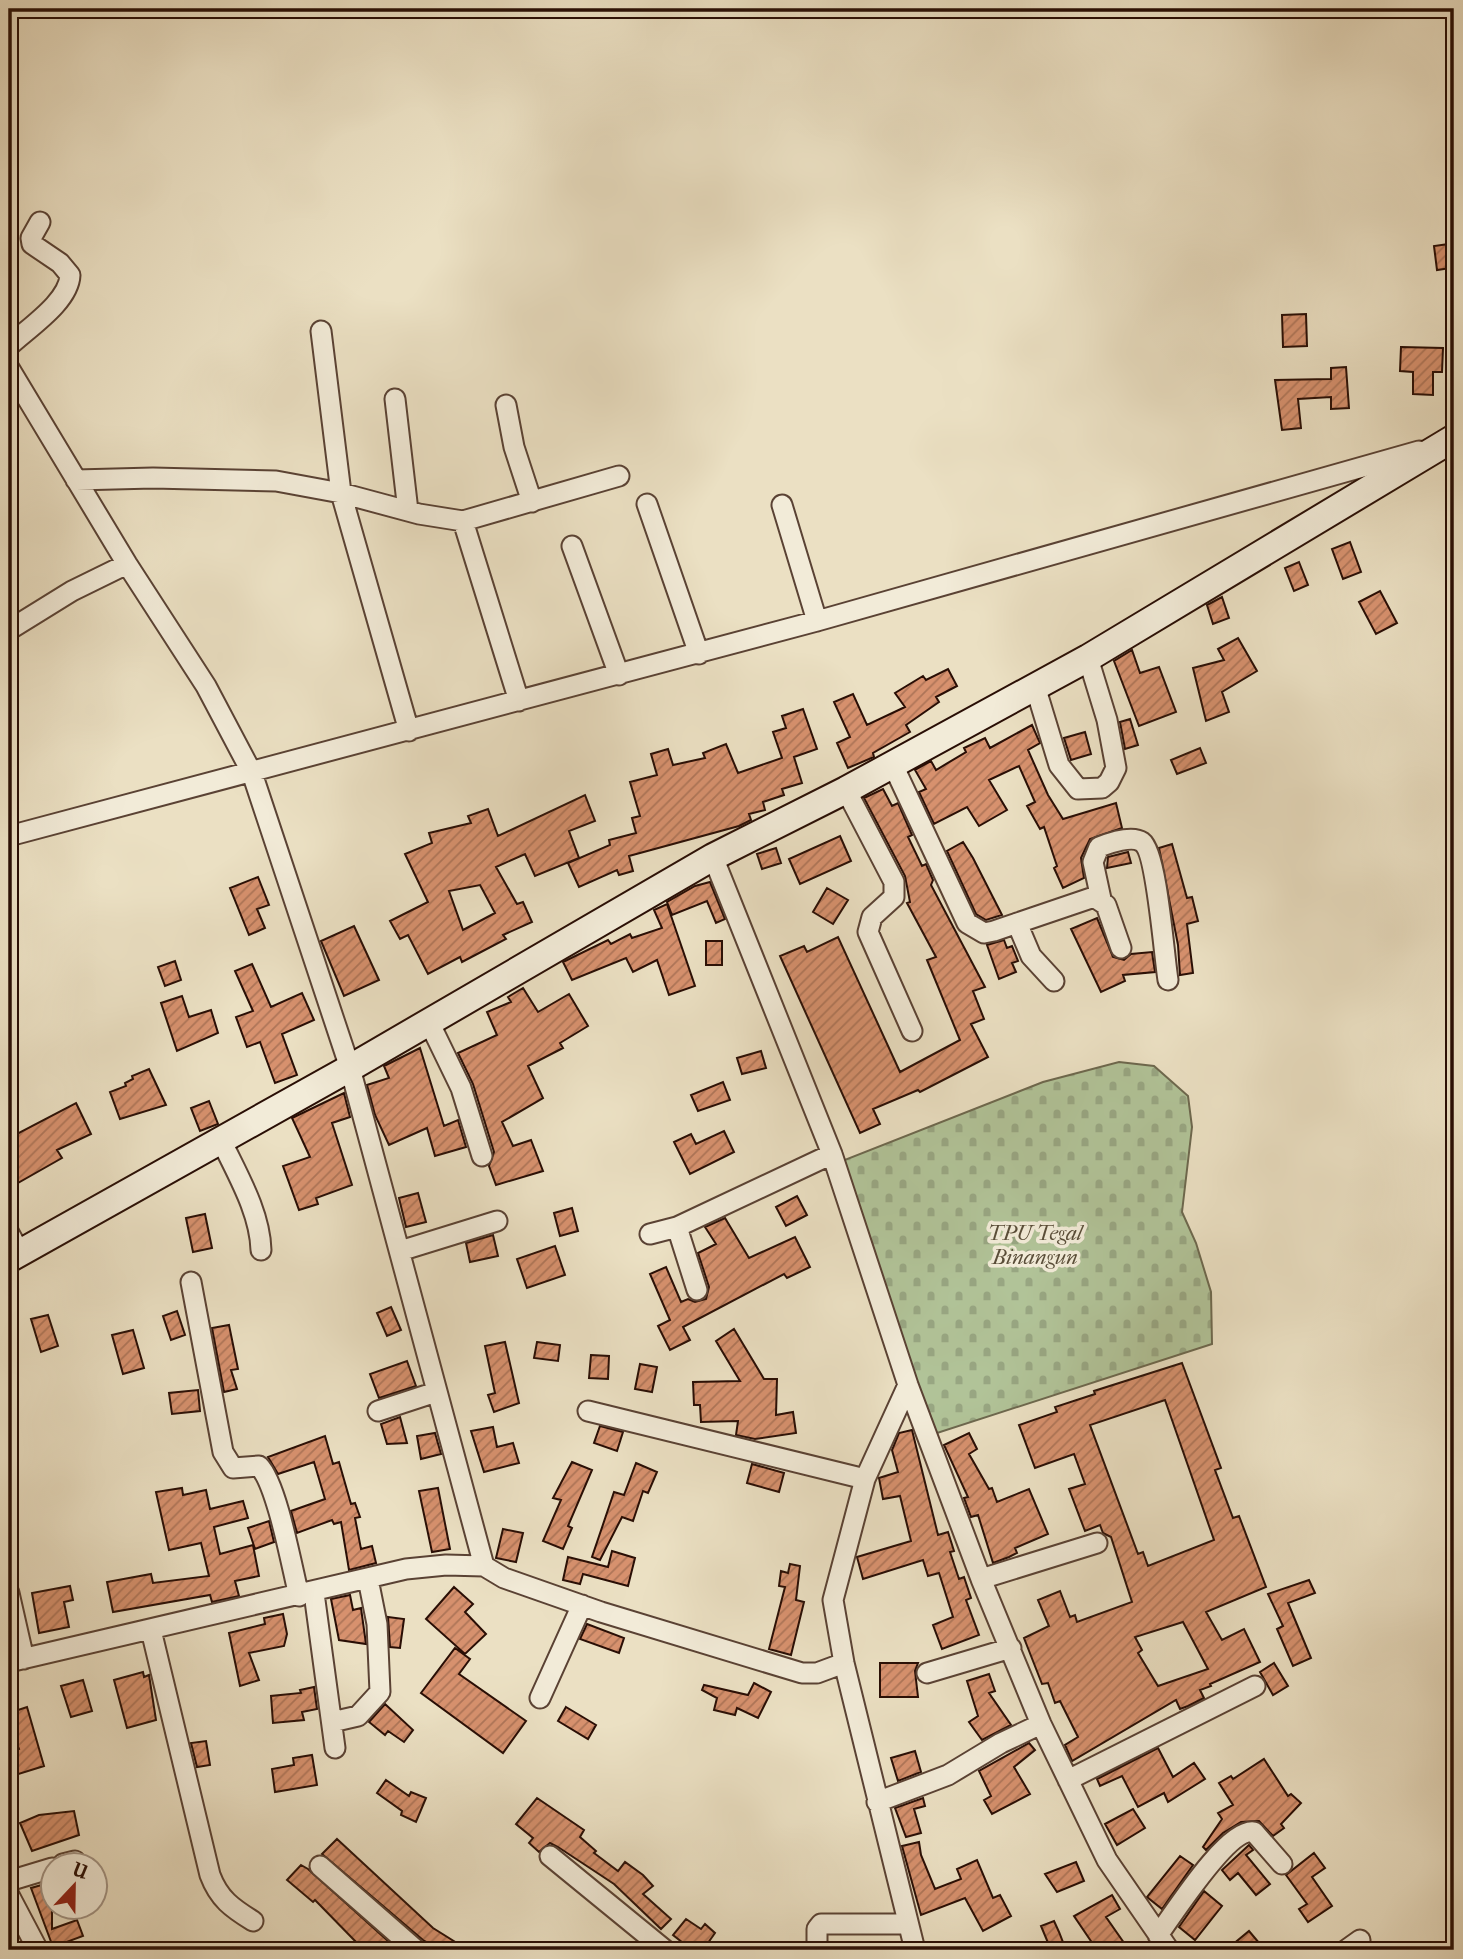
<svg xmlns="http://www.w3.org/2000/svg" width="1463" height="1959" font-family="'IM FELL French Canon',serif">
	<defs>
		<pattern id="cemetery-stones" width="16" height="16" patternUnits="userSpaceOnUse" patternTransform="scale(1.75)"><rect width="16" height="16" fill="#b1c398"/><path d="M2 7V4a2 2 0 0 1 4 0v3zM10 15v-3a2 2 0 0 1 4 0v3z" fill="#98a682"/></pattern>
		<pattern id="building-hatch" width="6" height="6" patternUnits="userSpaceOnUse" patternTransform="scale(1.75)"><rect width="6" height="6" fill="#d7916e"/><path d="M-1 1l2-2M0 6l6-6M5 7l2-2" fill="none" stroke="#ae7558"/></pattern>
	</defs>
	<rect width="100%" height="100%" fill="#ebe0c3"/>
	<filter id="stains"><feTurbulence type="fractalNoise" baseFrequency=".00286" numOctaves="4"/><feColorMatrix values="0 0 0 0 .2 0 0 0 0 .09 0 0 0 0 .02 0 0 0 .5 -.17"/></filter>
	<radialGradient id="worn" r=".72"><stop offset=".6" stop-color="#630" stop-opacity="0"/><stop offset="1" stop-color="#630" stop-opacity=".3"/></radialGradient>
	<path fill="url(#cemetery-stones)" stroke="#6d684e" stroke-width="2" d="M1119,1062L1154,1066L1188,1096L1192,1127L1182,1212L1196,1243L1211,1292L1212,1344L934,1434L842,1161L1043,1082Z"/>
	<path fill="url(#building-hatch)" stroke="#290e05" stroke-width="2" fill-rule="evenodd" d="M1449,244L1451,268L1437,270L1434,246Z
		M1306,314L1307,346L1283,347L1282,315Z
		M1401,347L1443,348L1442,372H1433V395L1413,394V372L1400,371Z
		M1346,367L1349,408L1331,409V397L1298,399L1301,428L1282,430L1275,380L1331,379V368Z
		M1350,542L1361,572L1343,579L1332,549Z
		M1299,562L1308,585L1294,591L1285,568Z
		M1380,591L1397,623L1376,634L1359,602Z
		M1222,597L1229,618L1213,624L1207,605Z
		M1238,638L1257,671L1222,692L1229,712L1206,721L1193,668L1224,660L1218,649Z
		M1132,650L1140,673L1159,667L1176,712L1139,726L1114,661Z
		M948,669L957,686L936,697L939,702L906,725L910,732L873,753L874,757L848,768L837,743L850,737L834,702L853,694L867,725L905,707L895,693L923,676L926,680Z
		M803,709L817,749L794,757L802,783L782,789L784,795L763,802L765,810L749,814L751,820L739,826L629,856L633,871L619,875L617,870L579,887L568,863L610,845L609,840L636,833L632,818L640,816L630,782L657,775L651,754L668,749L673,765L705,758L703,753L726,744L738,773L782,758L773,732L786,728L782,716Z
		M1130,719L1138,745L1125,749L1120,722Z
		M1032,725L1040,743L1028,750L1048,795L1063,819L1116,803L1122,828L1090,839L1081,858L1084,878L1063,888L1054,868L1057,866L1044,827L1040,829L1027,806L1035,802L1019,766L989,780L1007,810L979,826L967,807L934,824L919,792L926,789L915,770L931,761L936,770L966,752L964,748L985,738L990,748Z
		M1085,732L1091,754L1071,760L1064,738Z
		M1200,748L1206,763L1177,774L1171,760Z
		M883,789L892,806L898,803L912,835L908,837L922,866L926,864L933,880L931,885L985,987L973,991L984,1019L971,1024L988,1057L920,1092L918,1090L873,1109L880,1124L860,1133L780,956L804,946L807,952L838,937L900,1072L960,1040L927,960L936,957L907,903L910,902L905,876L864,798Z
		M585,795L595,821L569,831L579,858L535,876L525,854L496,867L517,904L523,902L532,922L503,935L506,939L481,952L462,962L460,957L428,974L408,935L400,939L390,921L428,902L405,854L432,843L429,833L471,823L468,816L488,809L498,836ZM480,885L495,913L463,930L449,891Z
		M840,836L851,861L800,884L789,859Z
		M963,842L973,858L1002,915L986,920L976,914L947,851Z
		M1172,844L1187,898L1192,897L1198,921L1187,924L1193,973L1180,975L1178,945L1159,848Z
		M776,848L781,863L762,869L757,854Z
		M1128,852L1131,863L1107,868L1108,857Z
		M258,877L269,905L257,909L265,928L249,935L230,888Z
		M710,882L725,919L716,923L707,901L672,915L667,902L695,886Z
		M827,888L848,900L833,924L813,912Z
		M667,904L695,986L669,995L657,960L633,972L626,958L572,980L563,962L608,940L611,944L630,934L632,938L662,928L654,910Z
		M1097,918L1113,957L1124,960L1131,954L1152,952L1155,972L1123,975L1125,981L1101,992L1071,929Z
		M354,926L379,980L344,996L321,941Z
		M1004,940L1007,948L1012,946L1018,961L1012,963L1016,972L999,979L987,945Z
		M706,941H722V965H706Z
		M175,961L181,980L165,986L158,967Z
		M252,964L271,1007L302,993L314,1020L282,1034L297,1075L275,1083L260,1042L247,1047L236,1017L253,1011L235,971Z
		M523,988L538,1012L569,994L588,1026L560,1043L563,1048L528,1066L543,1098L502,1122L513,1146L531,1140L543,1171L496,1185L489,1166L494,1152L473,1084L458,1053L497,1035L487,1012L511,1002L508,997Z
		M182,996L189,1017L211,1010L218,1033L177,1051L161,1003Z
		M420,1048L444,1126L458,1120L466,1147L435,1156L427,1128L389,1145L375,1115L367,1085L389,1078L384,1066Z
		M761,1051L766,1068L742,1074L737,1058Z
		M149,1069L166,1105L120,1119L110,1092L126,1086L125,1083L133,1079L132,1076Z
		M723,1082L730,1100L698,1111L691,1095Z
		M344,1093L350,1117L332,1123L352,1185L316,1198L318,1204L299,1210L283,1166L310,1157L292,1118Z
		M209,1101L218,1124L200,1131L191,1108Z
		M76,1103L91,1134L57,1150L62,1158L9,1188V1138Z
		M724,1131L734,1152L690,1174L674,1142L691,1134L696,1144Z
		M418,1193L426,1222L406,1227L399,1198Z
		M797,1196L807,1215L786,1226L776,1207Z
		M572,1208L578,1231L560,1236L554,1213Z
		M205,1214L212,1248L193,1252L186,1218Z
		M725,1218L749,1258L795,1237L810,1267L787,1278L784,1274L683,1327L690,1340L670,1350L658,1326L670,1320L650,1274L666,1267L681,1302L688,1299L695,1302L706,1299L709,1287L698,1253L716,1244L705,1227Z
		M493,1235L498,1256L470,1262L466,1243Z
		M555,1246L565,1275L527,1288L517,1259Z
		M391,1307L401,1330L387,1336L377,1313Z
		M177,1311L185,1335L171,1340L163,1316Z
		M48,1315L58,1346L41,1352L31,1319Z
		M229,1325L238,1369L231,1370L237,1389L224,1392L212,1328Z
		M734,1329L764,1379H777L776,1415L793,1412L796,1433L755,1439L736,1435L738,1421L701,1422L700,1405H694L693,1382L740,1381L716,1341Z
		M133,1330L144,1368L123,1374L112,1335Z
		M505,1342L519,1403L494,1412L488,1395L495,1393L485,1346Z
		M537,1342L560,1345L558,1361L534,1358Z
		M591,1355L609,1356L608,1379L589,1378Z
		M407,1361L416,1386L379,1398L370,1374Z
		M1182,1363L1221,1468L1215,1470L1233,1518L1239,1516L1266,1587L1206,1612L1222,1640L1244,1629L1260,1662L1210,1684L1211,1686L1200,1690L1204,1698L1188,1706L1180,1709L1176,1700L1072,1761L1065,1745L1078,1737L1060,1701L1055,1703L1048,1683L1042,1684L1024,1638L1049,1626L1038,1600L1060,1591L1070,1617L1075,1615L1077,1622L1132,1602L1111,1537L1103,1533L1100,1525L1085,1531L1069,1489L1085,1484L1074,1454L1035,1468L1019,1425L1057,1412L1055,1407L1095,1394L1094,1391ZM1165,1400L1214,1540L1148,1566L1143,1552L1138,1554L1090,1425ZM1183,1622L1208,1669L1158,1686L1138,1653L1142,1650L1135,1637Z
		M640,1364L657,1367L652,1392L635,1389Z
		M198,1390L200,1411L172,1414L169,1393Z
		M400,1417L407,1443L387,1444L381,1424Z
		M600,1426L623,1432L617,1451L594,1443Z
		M493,1427L497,1447L513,1443L519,1463L484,1472L471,1431Z
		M912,1430L938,1535L948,1532L954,1551L950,1552L959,1579L964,1577L971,1598L966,1600L979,1635L942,1649L933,1625L953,1617L939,1573L928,1576L923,1560L863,1579L857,1557L911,1541L900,1496L883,1499L879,1478L898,1472L892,1450L899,1433Z
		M435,1433L441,1454L421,1459L417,1436Z
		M969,1433L977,1449L969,1454L989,1489L992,1488L997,1502L1029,1489L1048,1534L1015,1548L1017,1553L1009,1557L993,1563L978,1515L971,1517L964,1498L968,1497L944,1445Z
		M325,1436L333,1464L339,1462L351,1504L355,1503L360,1517L355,1518L361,1549L372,1546L376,1563L349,1570L341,1522L334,1524L332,1520L297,1533L291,1511L325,1499L314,1462L278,1474L268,1457Z
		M572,1462L592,1470L568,1526L572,1528L563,1549L543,1541L561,1500L553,1498Z
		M636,1463L657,1472L648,1493L643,1491L633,1521L622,1517L600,1560L592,1557L614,1492L624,1495Z
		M752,1464L784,1473L779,1492L747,1483Z
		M182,1488L183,1495L206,1490L210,1509L243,1501L248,1518L214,1527L220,1554L253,1545L259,1576L235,1581L239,1596L212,1602L210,1595L113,1612L107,1582L151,1574L153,1583L209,1576L201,1543L169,1550L156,1492Z
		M438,1488L450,1549L432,1552L419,1491Z
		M269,1521L274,1542L255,1549L248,1528Z
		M503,1529L523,1533L516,1562L496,1558Z
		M612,1551L635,1558L628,1586L583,1574L580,1584L563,1580L568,1557L608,1567Z
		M790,1564L800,1566L796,1600L804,1602L791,1655L769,1649L785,1587L779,1586L781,1571L788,1573Z
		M1309,1580L1315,1593L1288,1603L1311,1658L1293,1666L1277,1629L1283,1626L1268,1594Z
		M70,1586L73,1600L64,1602L69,1627L39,1633L32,1593Z
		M454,1587L473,1604L465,1612L486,1634L465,1654L426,1619Z
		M350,1595L353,1610L361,1608L366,1644L339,1640L331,1599Z
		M283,1614L287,1634L284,1646L249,1653L259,1680L240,1686L229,1633L265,1624L264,1618Z
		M388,1617L404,1619L400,1648L390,1647Z
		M587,1624L624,1638L619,1653L580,1639Z
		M455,1648L470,1659L459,1674L526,1721L503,1753L421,1693Z
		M880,1663H918L915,1671L918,1697H880Z
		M1274,1663L1288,1686L1273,1695L1260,1672Z
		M143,1672L144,1677L149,1675L156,1720L127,1728L114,1680Z
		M989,1674L995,1691L989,1693L1011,1725L982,1740L969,1722L978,1716L967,1681Z
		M83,1680L92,1711L71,1717L61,1686Z
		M754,1683L771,1692L758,1718L737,1708L735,1715L714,1710L717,1698L702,1690L704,1685L748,1695Z
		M314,1687L317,1709L302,1712L304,1720L273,1723L271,1696L301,1693L300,1690Z
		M385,1704L413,1730L404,1742L388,1731L385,1735L369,1722Z
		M27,1707L44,1766L9,1777V1753L19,1749L9,1723V1713Z
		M566,1707L596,1725L588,1739L558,1721Z
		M206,1741L210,1765L197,1767L191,1743Z
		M1029,1743L1035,1750L1014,1767L1030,1794L992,1814L984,1800L991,1796L979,1771Z
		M1158,1748L1173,1777L1194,1763L1205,1779L1168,1802L1164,1793L1138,1807L1122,1776L1100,1786L1097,1779Z
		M915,1751L921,1772L898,1781L891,1758Z
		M312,1755L317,1785L275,1792L272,1769L294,1765L293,1758Z
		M1264,1759L1288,1796L1291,1794L1301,1803L1281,1824L1284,1828L1273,1836L1259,1821L1241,1822L1223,1833L1206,1850L1203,1847L1222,1819L1218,1813L1233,1805L1219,1783L1231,1776L1233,1779Z
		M386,1780L409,1796L411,1792L426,1798L416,1822L401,1815L402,1811L377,1793Z
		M537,1798L584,1830L580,1837L596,1851L594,1853L618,1871L625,1862L643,1875L653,1886L643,1894L671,1919L661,1929L614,1884L558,1847L550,1843L539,1852L529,1843L533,1838L516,1824Z
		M923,1798L925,1806L914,1809L921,1833L906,1837L895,1808Z
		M1133,1809L1145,1828L1117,1845L1105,1824Z
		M74,1811L79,1835L32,1851L20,1823L39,1815Z
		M337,1839L433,1928L468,1950H440L423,1940L322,1854Z
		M919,1842L921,1855L935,1889L961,1879L957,1869L977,1860L993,1898L1000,1895L1011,1916L983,1931L965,1898L921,1915L902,1846Z
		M1249,1845L1253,1850L1246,1855L1270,1884L1256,1895L1238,1873L1230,1880L1222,1870Z
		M1314,1853L1325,1868L1312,1877L1332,1906L1308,1922L1299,1909L1307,1904L1286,1875Z
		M1180,1856L1193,1865L1162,1909L1147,1897Z
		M1076,1862L1084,1881L1057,1892L1045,1874Z
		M301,1865L308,1869L398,1950H368L361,1943L359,1945L315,1900L313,1902L287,1880Z
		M52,1882V1929L77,1920L83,1936L53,1947L31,1888Z
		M1204,1891L1222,1906L1195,1940L1179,1927Z
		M1112,1895L1120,1909L1106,1917L1129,1950H1097L1074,1916Z
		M686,1919L701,1929L705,1924L715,1933L703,1950H692L673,1935Z
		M1054,1921L1059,1932L1066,1950H1051L1041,1926Z
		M1249,1931L1265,1950H1226Z"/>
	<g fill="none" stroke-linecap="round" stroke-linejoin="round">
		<defs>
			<path id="street" d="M321,331L341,493L409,731
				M9,346C28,328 69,302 70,275L60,263L32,244L31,238L40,222
				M9,368L127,564L206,686L252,773L350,1068L484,1566
				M395,399L408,511
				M506,405L514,447L532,502
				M76,480L153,478L276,481L341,493L419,514L463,521L619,476
				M647,504L699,654
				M782,505L817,621
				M463,521L519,701
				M572,546L619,675
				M9,630L72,591L127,564
				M1035,686L1059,765L1078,789L1102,788L1109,782L1116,768L1107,720L1088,658
				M893,765L967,923L984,933L994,931L1094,897L1106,905L1121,948
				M846,790L894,882V897L872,917L868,932L912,1031
				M9,836L817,621L1419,451
				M713,857L832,1154L908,1385L981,1579L1041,1724L1107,1860L1169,1950
				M1101,899L1093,862L1099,847C1109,843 1132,835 1142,842C1157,853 1164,956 1168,980
				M1017,923L1031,956L1054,981
				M429,1022L461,1088L482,1156
				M221,1140C237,1174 260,1212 261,1250
				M677,1227L697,1290
				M9,1233L20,1253
				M650,1234L677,1227L832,1154
				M400,1251L497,1221
				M191,1282L223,1452L233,1468L259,1466C277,1484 292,1568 299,1596
				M908,1385L865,1479L833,1600L844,1663L915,1950
				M378,1411L436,1392
				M588,1411L865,1479
				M981,1579L1097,1543
				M9,1593L24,1659
				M314,1593L335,1748
				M151,1630L210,1875C219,1899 232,1908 253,1921
				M9,1662L406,1569L446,1565L484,1566L504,1578L601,1612L802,1673H817L844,1663
				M927,1673L1011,1648
				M540,1698L582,1605
				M332,1722L358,1716L380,1692L377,1624L368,1579
				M1068,1780L1255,1686
				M877,1802L948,1775L1001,1743L1041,1724
				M550,1856L665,1950
				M63,1864L75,1861
				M320,1866L416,1950
				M9,1881L52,1868
				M9,1895L38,1950
				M1158,1935C1173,1915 1228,1827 1254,1832L1282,1864
				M817,1950V1929L821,1924H906
				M1346,1950L1360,1940"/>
			<path id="secondary" d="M9,1259L350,1068L713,857L846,790L1088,658L1454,438"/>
		</defs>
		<use href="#street" stroke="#5a4234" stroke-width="23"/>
		<use href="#secondary" stroke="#290e05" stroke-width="30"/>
		<use href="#street" stroke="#f2ebd8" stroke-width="19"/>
		<use href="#secondary" stroke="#f2ebd8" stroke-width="26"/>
	</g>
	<g text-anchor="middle" stroke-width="7" stroke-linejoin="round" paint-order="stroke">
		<g font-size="21" font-style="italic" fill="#594d38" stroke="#f2ebd8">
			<text x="1035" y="1240">TPU Tegal<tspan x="1035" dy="24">Binangun</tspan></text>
		</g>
	</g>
	<rect width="1463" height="1959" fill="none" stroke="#ebe0c3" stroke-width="35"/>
	<rect x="10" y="10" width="1442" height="1938" fill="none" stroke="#290e05" stroke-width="3.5"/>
	<rect x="18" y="18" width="1428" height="1924" fill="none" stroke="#290e05" stroke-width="2"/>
	<g transform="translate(74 1886) rotate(22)"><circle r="33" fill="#f2ebd8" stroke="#a29384" stroke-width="2"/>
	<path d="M0-5L12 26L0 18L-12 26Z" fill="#8f2418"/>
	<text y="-10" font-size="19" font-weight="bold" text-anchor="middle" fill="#290e05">U</text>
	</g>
	<rect width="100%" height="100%" filter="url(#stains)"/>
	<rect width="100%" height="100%" fill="url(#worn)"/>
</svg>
